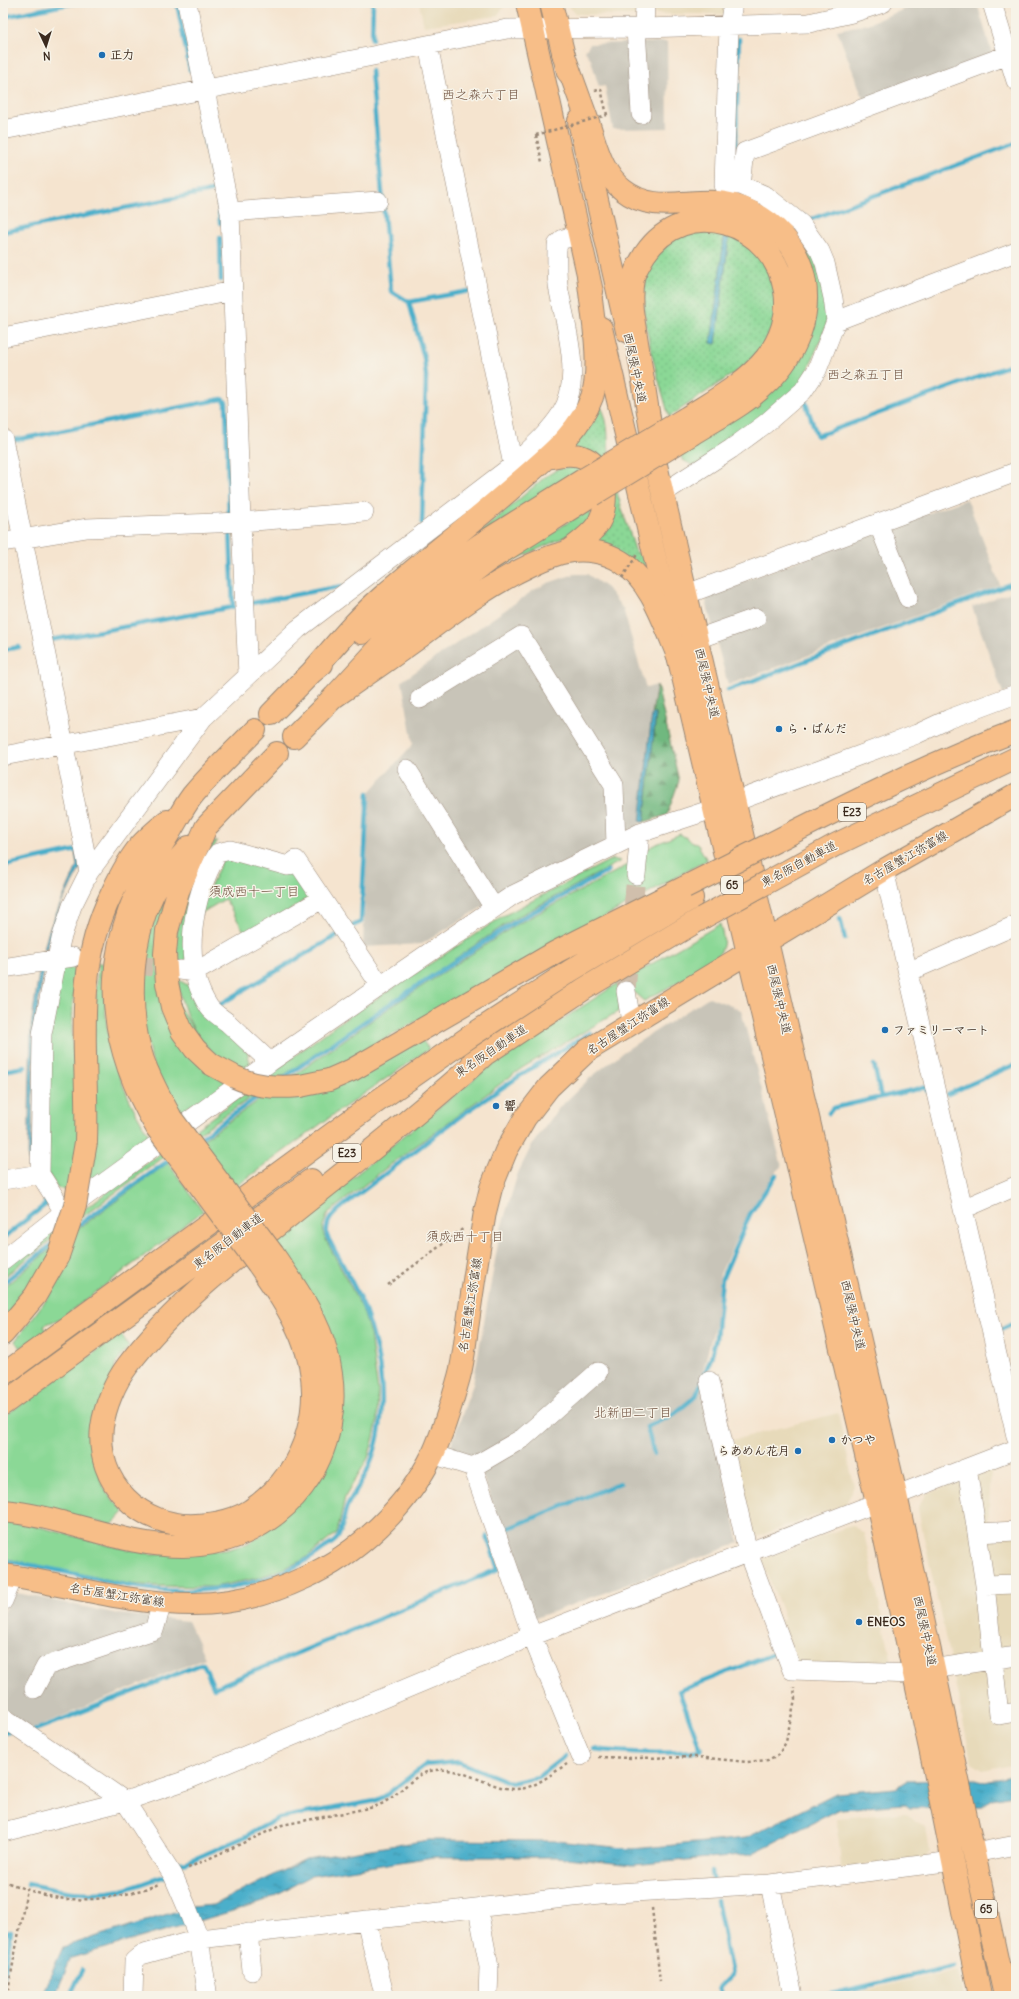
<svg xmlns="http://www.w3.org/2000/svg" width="1019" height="1999" font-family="Delius,'Klee One',sans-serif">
	<defs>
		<pattern id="forest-firs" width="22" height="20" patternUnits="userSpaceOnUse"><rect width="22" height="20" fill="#70b87f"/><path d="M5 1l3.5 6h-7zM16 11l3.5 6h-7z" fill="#5d9667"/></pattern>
		<pattern id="garden-dots" width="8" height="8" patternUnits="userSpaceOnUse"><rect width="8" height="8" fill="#8bd896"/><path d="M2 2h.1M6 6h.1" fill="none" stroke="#79ba81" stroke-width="1.8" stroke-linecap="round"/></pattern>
		<pattern id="water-ripples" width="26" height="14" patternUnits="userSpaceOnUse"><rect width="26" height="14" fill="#4bafca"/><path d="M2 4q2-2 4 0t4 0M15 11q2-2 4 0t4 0" fill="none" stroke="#408fa3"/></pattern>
	</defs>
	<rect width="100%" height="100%" fill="#f7f3e8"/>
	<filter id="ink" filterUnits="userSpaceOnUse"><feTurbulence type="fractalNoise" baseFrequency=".025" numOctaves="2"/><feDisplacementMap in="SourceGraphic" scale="8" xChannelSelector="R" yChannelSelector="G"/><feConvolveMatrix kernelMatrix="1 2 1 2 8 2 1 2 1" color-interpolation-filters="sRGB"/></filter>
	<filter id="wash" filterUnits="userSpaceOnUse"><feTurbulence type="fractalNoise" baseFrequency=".012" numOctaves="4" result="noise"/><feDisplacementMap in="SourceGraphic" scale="16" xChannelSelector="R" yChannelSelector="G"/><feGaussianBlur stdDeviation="0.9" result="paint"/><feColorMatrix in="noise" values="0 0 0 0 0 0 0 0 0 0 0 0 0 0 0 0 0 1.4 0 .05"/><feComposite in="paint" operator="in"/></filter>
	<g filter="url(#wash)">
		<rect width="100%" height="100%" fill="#f5e4cf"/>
		<path fill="#e7daba" d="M419,3H507L497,16L424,26Z
			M566,3H638L637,12L634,15H621L576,14Z
			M653,3H729L724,14H658L653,12Z
			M838,1413L854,1486L846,1504L754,1538L733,1440Z
			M991,1468L988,1524L1016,1523V1763L983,1770L972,1763L918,1509L925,1495Z
			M851,1525L864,1533L894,1672L797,1664L781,1621L785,1619L762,1560Z
			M905,1813L926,1827L930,1852L926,1858L841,1868L837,1818Z
			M958,1970L963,1996H858L857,1992Z"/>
		<path fill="#c8c4b8" d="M920,3H977L993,57L865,103L837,30L867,24Z
			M667,42L668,128L613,129L605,86L599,87L591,60L585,51L590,44Z
			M967,499L1000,585L728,685L706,601L710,593Z
			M575,574H587L607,588L623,609L646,688L657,685L652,714L639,826L512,889L422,944L363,947L369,793L413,744L402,681L534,590L548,583Z
			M1016,590V688L1003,693L972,607Z
			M709,997L741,1010L782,1167L777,1170L749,1211L720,1274L716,1321L702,1374L739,1543L533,1619L480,1469L449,1451L473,1384L500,1232L518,1173L532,1145L559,1108L590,1078L623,1052Z
			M12,1592L118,1614L188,1621L205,1658L31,1729L3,1709V1615Z"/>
		<path fill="#8bd896" stroke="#63815a" d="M739,191L783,216L813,251L828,309L826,326L802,385L697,468L683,460L679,452C699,439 719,426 738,413C780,386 816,360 815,304C815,292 810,278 807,265L706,193Z
			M570,467L579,468L581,471L463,547L545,477L558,469Z
			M590,509L591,519L582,529L497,568L511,557Z
			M680,834L698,845L707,860L341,1063L300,1096L422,1040L429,1049L333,1115L231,1190L197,1144L392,1006L516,925L630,864L652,846Z
			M214,841H217L190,899L186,963H175V939L191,876Z
			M224,856L298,870L314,894L248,938L225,899L198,915Z
			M612,859L621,861L512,920L193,1137L191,1133L336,1025L505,915Z
			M160,903L165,905L157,971L228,1085L177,1113L153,1065L140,1015L144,949Z
			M720,924C722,933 726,942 721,951C715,964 659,992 644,1001L630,989L620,994L619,1011L522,1068L390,1165L328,1213L323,1226L324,1236L362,1308L370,1334L378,1391L377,1423L374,1437L368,1458L345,1497L337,1533L303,1560L280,1570L258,1578L214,1587L157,1586L129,1584L3,1558V1522L36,1526L107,1545L151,1554L226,1550L246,1544L261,1536L340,1425L342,1410L341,1388L275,1240L484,1071L612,987Z
			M78,961L73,1001L72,1031L77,1103L92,1063L98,963L106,964C100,1028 115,1081 149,1135L94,1182L71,1192L58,1188L47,1172L48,1038L62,962Z
			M177,979L191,987L247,1051L251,1067L249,1072C239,1067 227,1062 218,1056C193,1038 182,1009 177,979Z
			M161,1153L164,1157L44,1245L3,1278V1268Z
			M168,1163L203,1211L62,1318L44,1325L46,1331L20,1348L15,1341L52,1292L68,1260L3,1324V1288L48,1251Z
			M121,1334L129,1346L115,1365L100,1479L107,1493L124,1512L112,1525L3,1501V1417Z"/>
		<path fill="url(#forest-firs)" stroke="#56714e" d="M657,685L679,781L667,815L644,822L656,714H652Z"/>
		<path fill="url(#garden-dots)" stroke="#63815a" d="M697,230L730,233L761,257L776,284L778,314L763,346L743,367L669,417C658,373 622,280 664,245C672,238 687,235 697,230Z
			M601,407C610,422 607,443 610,461C615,492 627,523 636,553L642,552L646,570L596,541L608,528L572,448L592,424Z"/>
		<path fill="url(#water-ripples)" stroke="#436c74" d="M724,237H729L716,344L711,343Z
			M652,714H656L644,822H640Z
			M75,851L82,865L62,902L46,950L44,949L49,930L77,866Z
			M40,966L44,967L35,1025L31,1160H28L31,1026Z
			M1016,1775V1794L992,1799L983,1807L910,1808L904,1804L840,1809L751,1854L633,1865L557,1857H432L311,1876L266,1900L243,1908L71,1958L55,1996H41L63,1947L190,1907L214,1905L306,1859L429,1840L557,1841L633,1849L746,1838L836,1793L896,1788L907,1781L976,1779L985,1782Z"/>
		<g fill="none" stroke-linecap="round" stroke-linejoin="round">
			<path stroke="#4bafca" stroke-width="4.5" d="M177,3L190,70
				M3,17L74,3
				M372,39L373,3
				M371,71L391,291L409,302L469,291
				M199,113L214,182
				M735,164L739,39
				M219,203L220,223
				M805,217L809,220L1016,143
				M3,232L216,190
				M220,238L221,280
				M409,302L424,358L426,376L422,523
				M803,399L804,398L817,436L1016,363
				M10,441L222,399L226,402L229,516
				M252,603L342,586
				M51,640L233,607L230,529
				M3,650L19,647
				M728,690L1016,582
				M3,866L77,850
				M840,918L845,939
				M348,928L361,922L368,793
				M214,1008L339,934
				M874,1065L881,1097
				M3,1071L25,1067
				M282,1079L393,1002L515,922L608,871
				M948,1094L1016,1064
				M829,1113L833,1108L926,1087L927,1091
				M196,1141L263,1093
				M77,1226L172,1158
				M3,1238L45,1205L47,1204L45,1202
				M3,1283L55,1242
				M1000,1330L1016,1323
				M654,1454L647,1427L674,1414L696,1396L711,1358L716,1338L722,1279L750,1214L776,1175
				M504,1530L620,1483
				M3,1561C64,1567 123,1592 186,1591C235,1590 284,1579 323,1549C327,1546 336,1542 338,1537C344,1527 343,1514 348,1504C355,1491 364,1480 369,1466C390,1417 383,1357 364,1308C354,1283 339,1259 327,1236C325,1221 332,1215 343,1206L462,1115L530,1069L590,1033
				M35,1730L138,1690L203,1663L214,1688L498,1569L487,1536
				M3,1732L9,1731
				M594,1749C630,1753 665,1755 701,1750L679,1691L776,1653
				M173,1864L187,1862L242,1838L279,1818L375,1801L385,1796L425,1765L459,1762L511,1783L538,1777L565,1756
				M711,1872L713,1882
				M28,1884C60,1891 89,1897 122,1890C136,1887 151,1880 166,1876
				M717,1901L732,1975L719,1988L723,1996
				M3,1934L11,1932L3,1980
				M70,1996L82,1970
				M822,1996L954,1966"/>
		</g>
	</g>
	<g filter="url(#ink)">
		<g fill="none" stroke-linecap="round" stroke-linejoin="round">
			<path stroke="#d0bfac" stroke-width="19" stroke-dasharray="19 10" stroke-linecap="butt" d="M76,958L180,970
				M626,991L636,875"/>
			<defs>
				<path id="minor" d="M187,3L230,212L241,522L248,675
					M992,3L1016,81
					M636,28L641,114
					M644,28L645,3
					M428,45L513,465
					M3,130L507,29L644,28L809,23L852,13L883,3
					M741,185L745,152L1016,52
					M230,212L378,201
					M836,321L1016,252
					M3,337L233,291
					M3,439L89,872L72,906L61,939L42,1034L40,1174
					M663,493L731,449L765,424L803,391L817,370L836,321L833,298L825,263L820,251L801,224L766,196L741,185H724L729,26L733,3
					M878,523L908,598
					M3,542L87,528L241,522L364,512
					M687,594L1016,472
					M697,639L756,618
					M420,699L521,636L614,785L616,845
					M3,756L203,718
					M407,769L494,908
					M884,870L1016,1436
					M89,872L203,718L298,629L513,465C530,449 548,434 561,414C583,380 566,327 559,291C556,277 557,260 557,245L563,239L579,235
					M636,875L640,833
					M3,968L73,957
					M180,970L195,972L322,899
					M908,972L1016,925
					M626,991L631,1022
					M270,1062C256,1049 242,1036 228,1023C222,1018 213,1013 209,1007C180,963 192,897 218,853L230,850L288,866L296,860L380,985
					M3,1180L40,1174L64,1212
					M963,1209L1016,1186
					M3,1260L64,1212L270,1062L513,895L640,833L734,802L831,766L917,734L949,719L1016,694
					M709,1381L748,1553L792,1670L914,1674
					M432,1454L473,1467L532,1636L581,1756
					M473,1467L523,1438L598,1372
					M967,1468L985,1585L999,1715L1016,1712
					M977,1533L1016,1531
					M985,1585L1016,1584
					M3,1601L13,1577
					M933,1669L1016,1656
					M34,1689L46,1666L154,1630L162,1603
					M3,1717L125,1801L173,1875L186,1905L199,1939L207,1991
					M3,1832L125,1801L187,1780L532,1636L1016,1449
					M974,1853L1016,1845
					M770,1884L793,1996
					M478,1909L489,1967L488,1996
					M366,1920L384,1994
					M248,1933L252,1971
					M133,1996L134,1961L141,1955L199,1939L600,1894L770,1884L953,1861"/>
				<path id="major" d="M527,3L592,292
					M551,3L568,72
					M579,121L627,331
					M601,328L877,1502L934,1767L980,1996
					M650,439L896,1495L1005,1996
					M3,1575C67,1584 128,1604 193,1604C232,1604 270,1594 304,1578C358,1554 407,1507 433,1454C444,1430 452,1402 459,1377C464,1359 465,1340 468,1322C473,1285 479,1248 485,1212L491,1188L506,1151L525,1118L549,1087L588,1050L884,870L1016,795"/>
				<path id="highway" d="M563,53C571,75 579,97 587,119C596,144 601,173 623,190C657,217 696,194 734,205C818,232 827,323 769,381C748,403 718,418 692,434
					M655,456L632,311C631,300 631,289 633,278C635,270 641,261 645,254C686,194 773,221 785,291C789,315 781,339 766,358C745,384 714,400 686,418
					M546,458C558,456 573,452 585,458C607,468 609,504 599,522C592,534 579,543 568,551
					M362,633L439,574L481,544L586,478
					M311,673C334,647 356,619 383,596C428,557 475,521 520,481C547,457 579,433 592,397C603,364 591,309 588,274
					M334,697C363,677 392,657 421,636C457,609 492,583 533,564C544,559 555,554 567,552C584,548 606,552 620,561C652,581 665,626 679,658
					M271,714L311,673L322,664
					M294,737L334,697L380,647L405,623L489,560L592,495
					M473,1062L584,989L702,918
					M235,1077L211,1064L195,1049L182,1031L172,1007L167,983L165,954L167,931L178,891L206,827L277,753
					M300,1086L329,1080L352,1070L556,952L683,888
					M171,1118C161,1099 150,1080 143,1060C126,1008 130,933 158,885C166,872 179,859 189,847
					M157,1128C95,1023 103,935 168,835C176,822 183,808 192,796C211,773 234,752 255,730
					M86,1142C89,1053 71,976 112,893C120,876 128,860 140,846C148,837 158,829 167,821
					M258,1264C274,1287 290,1310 301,1336C328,1400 308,1471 251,1510C234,1521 216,1524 196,1525C141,1528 95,1483 102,1427C105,1406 115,1382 128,1365C172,1307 231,1261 288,1217C354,1164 421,1112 484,1055
					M3,1334L35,1296L58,1256
					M3,1375L369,1107L472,1035L570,971L692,898
					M3,1404L311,1180
					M3,1511C64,1516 121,1546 183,1546C285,1545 353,1452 327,1354C318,1317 294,1285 273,1254"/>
			</defs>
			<use href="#minor" stroke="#988776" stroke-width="20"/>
			<use href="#major" stroke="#988776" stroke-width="24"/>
			<use href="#highway" stroke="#988776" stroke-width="24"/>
			<path stroke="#988776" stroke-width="2.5" stroke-dasharray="3 3" stroke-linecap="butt" d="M595,91L601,89L607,115
				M536,135L542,162L543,161
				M388,1285L464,1228
				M598,1757L635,1758L697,1757L747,1762L768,1760L779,1754L786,1742L795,1699L794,1687
				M188,1868L282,1825L374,1807C379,1805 384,1803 388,1800C402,1791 414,1775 430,1771C464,1763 494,1795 525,1788C540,1784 554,1772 567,1764
				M3,1881C23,1888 47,1898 68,1899C99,1901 130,1895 159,1884
				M652,1908L660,1981
				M7,1996L27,1889"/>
			<use href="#minor" stroke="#fff" stroke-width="19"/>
			<use href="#major" stroke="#f7be88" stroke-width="22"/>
			<use href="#highway" stroke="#f7be88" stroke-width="22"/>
			<defs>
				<path id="highway-bridge" d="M586,478L686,418
					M592,495L692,434
					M685,887C794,833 902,773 1016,731
					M702,918L837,844L1016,758
					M235,1077C257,1087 276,1088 300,1086
					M171,1118L273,1254
					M157,1128L258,1264
					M58,1256L75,1206L86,1142"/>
			</defs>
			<use href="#highway-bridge" stroke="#988776" stroke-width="24" stroke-linecap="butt"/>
			<path stroke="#988776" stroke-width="2.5" stroke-dasharray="3 3" stroke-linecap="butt" d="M536,135L607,115
				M622,578L638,553"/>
			<use href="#highway-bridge" stroke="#f7be88" stroke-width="22"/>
		</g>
	</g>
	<g fill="#1f6fb2" stroke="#f7f3e8" stroke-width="1.5">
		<circle cx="102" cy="55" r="4"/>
		<circle cx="779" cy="729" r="4"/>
		<circle cx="885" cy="1030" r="4"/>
		<circle cx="496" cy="1106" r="4"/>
		<circle cx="832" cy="1440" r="4"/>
		<circle cx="798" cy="1451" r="4"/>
		<circle cx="859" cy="1622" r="4"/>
	</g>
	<g text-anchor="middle" stroke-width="3" stroke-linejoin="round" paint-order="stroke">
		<g fill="#f7f3e8" stroke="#73665b" stroke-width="1">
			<rect x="838" y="803" width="28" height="18" rx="3"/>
			<rect x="721" y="876" width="22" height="18" rx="3"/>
			<rect x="333" y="1144" width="28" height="18" rx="3"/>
			<rect x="975" y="1900" width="22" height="18" rx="3"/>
		</g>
		<g font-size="11" font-weight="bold" fill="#3b2a1e">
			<text x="852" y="816">E23</text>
			<text x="732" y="889">65</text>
			<text x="347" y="1157">E23</text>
			<text x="986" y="1913">65</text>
		</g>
		<g font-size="12" font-weight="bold" fill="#3b2a1e" stroke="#f7f3e8" text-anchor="start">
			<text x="110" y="59">正力</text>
			<text x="787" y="733">ら・ばんだ</text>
			<text x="893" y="1034">ファミリーマート</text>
			<text x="504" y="1110">響</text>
			<text x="840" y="1444">かつや</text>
			<text x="790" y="1455" text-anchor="end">らあめん花月</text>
			<text x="867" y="1626">ENEOS</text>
		</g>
		<g font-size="12" fill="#3b2a1e" stroke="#f7f3e8">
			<text transform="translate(635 368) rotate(78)" y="4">西尾張中央道</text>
			<text transform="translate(707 683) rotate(77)" y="4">西尾張中央道</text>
			<text transform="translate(905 858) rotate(-30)" y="4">名古屋蟹江弥富線</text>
			<text transform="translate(799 864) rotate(-28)" y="4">東名阪自動車道</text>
			<text transform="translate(779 999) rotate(77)" y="4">西尾張中央道</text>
			<text transform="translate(628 1026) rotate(-33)" y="4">名古屋蟹江弥富線</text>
			<text transform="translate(491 1051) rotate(-34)" y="4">東名阪自動車道</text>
			<text transform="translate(228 1241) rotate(-37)" y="4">東名阪自動車道</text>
			<text transform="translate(470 1305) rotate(-81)" y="4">名古屋蟹江弥富線</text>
			<text transform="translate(853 1315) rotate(77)" y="4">西尾張中央道</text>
			<text transform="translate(117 1595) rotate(9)" y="4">名古屋蟹江弥富線</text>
			<text transform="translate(925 1631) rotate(78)" y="4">西尾張中央道</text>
		</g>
		<g font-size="13" fill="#725543" stroke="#f7f3e8">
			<text x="481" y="99">西之森六丁目</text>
			<text x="866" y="379">西之森五丁目</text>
			<text x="254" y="896">須成西十一丁目</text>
			<text x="465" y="1241">須成西十丁目</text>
			<text x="633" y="1417">北新田二丁目</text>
		</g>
	</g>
	<rect width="1019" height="1999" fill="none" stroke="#f7f3e8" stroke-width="16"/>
	<g transform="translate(46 46) rotate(176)" stroke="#f7f3e8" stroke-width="3" paint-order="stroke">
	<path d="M0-3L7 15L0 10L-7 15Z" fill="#3b2a1e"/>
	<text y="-6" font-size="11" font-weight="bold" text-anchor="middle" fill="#3b2a1e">N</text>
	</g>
</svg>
